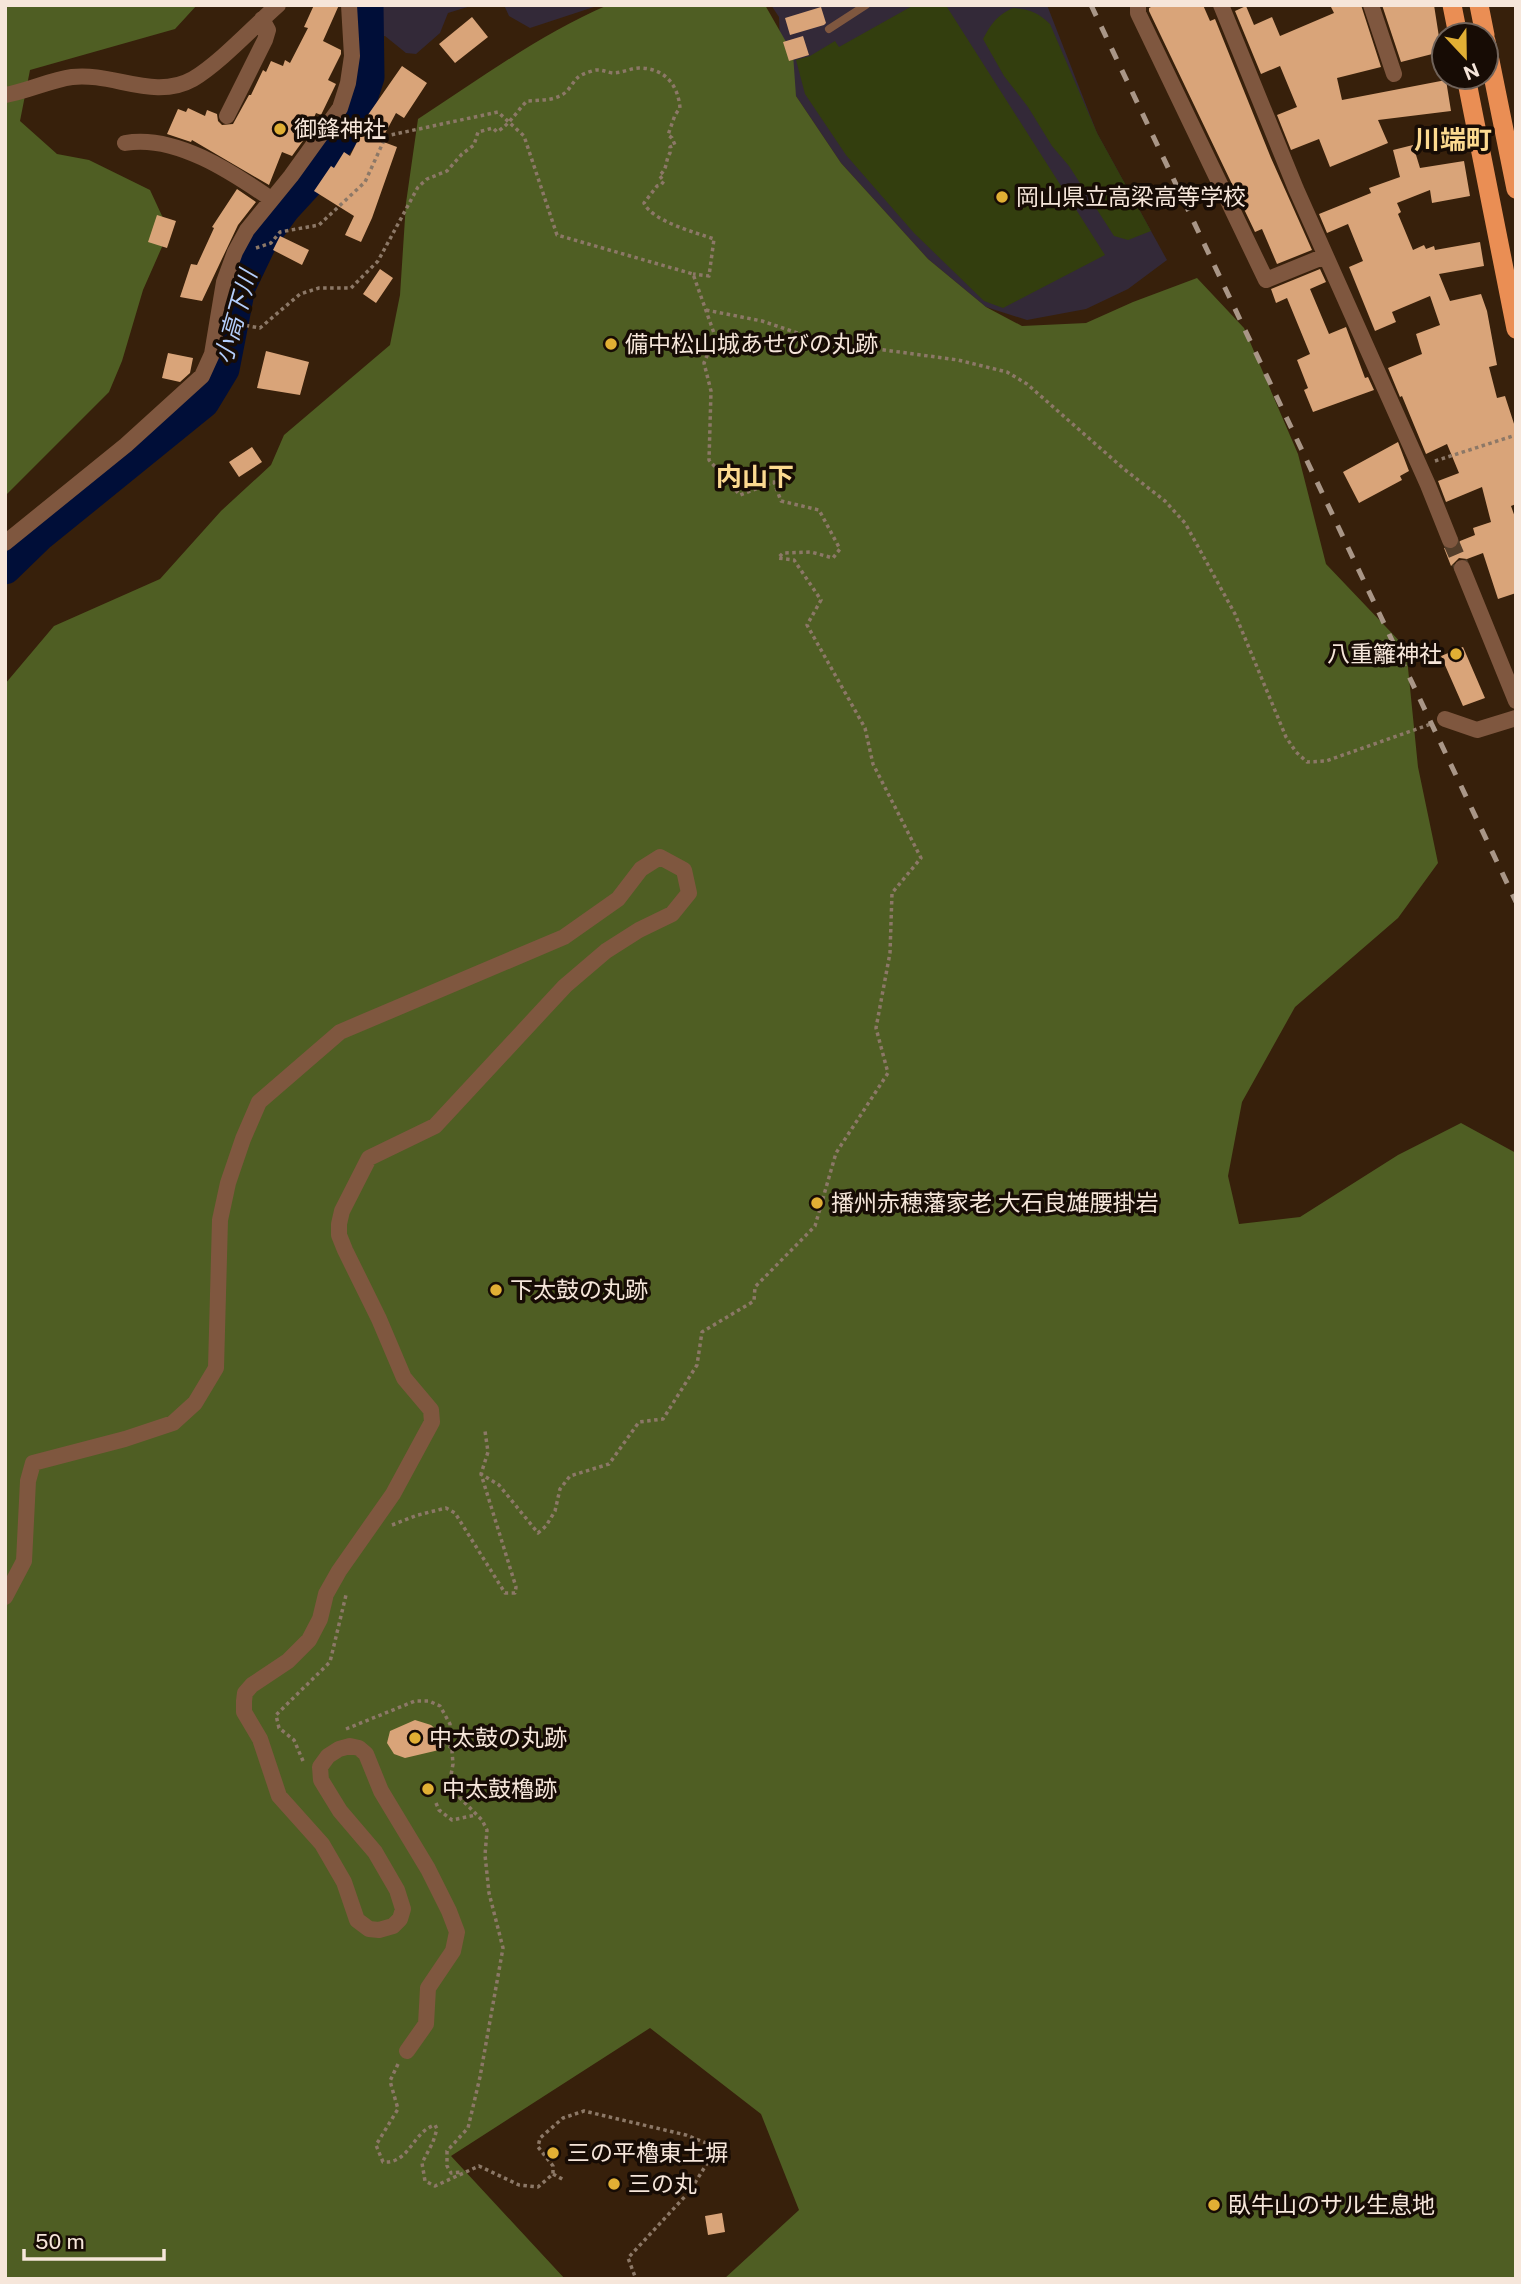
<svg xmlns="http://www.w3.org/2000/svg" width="1521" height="2284" font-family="'Public Sans','Noto Sans JP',sans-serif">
	<rect width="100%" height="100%" fill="#37200b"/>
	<path fill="#332938" d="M376,5H474L448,13L440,33L416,54L406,53L385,36H379Z
		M504,5H600L530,28L509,16Z
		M771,5H1047L1097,133L1167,260L1128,289L1086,309L1027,320L986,307L928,259L841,163L796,96L780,43L779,17Z"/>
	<path fill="#333e0e" d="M914,5L947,7L1105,255L1003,308L984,301L914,233L846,155L805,94L796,60L810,56L835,41L839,47Z
		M1013,8C1029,9 1039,13 1050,24L1097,133L1151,231L1128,240L1114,236L1069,166L1052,146L1028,107L1004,76L983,39C991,24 997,15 1013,8Z"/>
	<path fill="#4f5e23" d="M5,5H197L175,29L30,70L20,121L57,154L89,160L150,190L169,231L143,290L122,361L109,392L5,496Z
		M608,5H765L793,54L796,96L841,163L928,259L986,307L1022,326L1086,323L1133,302L1197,278L1244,328L1298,454L1326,564L1406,648L1418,767L1438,863L1398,918L1295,1007L1242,1102L1228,1176L1239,1224L1300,1217L1398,1155L1461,1123L1516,1153V2279H724L799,2210L761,2114L650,2028L451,2156L565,2279H5V684L54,626L160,579L221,511L271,465L284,435L390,345L400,295L406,203L418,119C480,79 540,34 608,5Z"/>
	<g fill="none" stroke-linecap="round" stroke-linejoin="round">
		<path stroke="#000e38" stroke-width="33" d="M5,568L39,535L203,402L223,369L239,287L263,237L284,208L318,171L355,117L368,77L367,5"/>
	</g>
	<path fill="#d9a479" d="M314,5H339L323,41L341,50V54L328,80L336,84L321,115L316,113L305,138L292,156L282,152L269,185L192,140L191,142L167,134L178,109L186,112L188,108L205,116L207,110L217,114L218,121L222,125L233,124L249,95H251L263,70L266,72L271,61L283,66L285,60L290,63L308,28L304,27Z
		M1155,5H1203L1210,21L1215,19L1271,158L1312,250L1277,264L1262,229L1255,232L1149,11V8Z
		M1330,5H1361L1381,67L1337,78L1342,100L1446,80L1451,111L1378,120L1388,143L1330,167L1319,139L1291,150L1277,115L1297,107L1280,66L1261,74L1235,11L1246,6L1254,25L1272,17L1280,36L1334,13Z
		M1382,5H1434L1439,37L1444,36V51L1401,62Z
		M821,7L826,23L824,25L790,35L785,18Z
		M472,17L488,37L455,63L439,44Z
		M803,36L809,55L789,61L783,42Z
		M402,66L427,83L404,118L396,113L381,141L397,147L372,218L361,242L345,235L354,216L314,191L331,166L334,168L344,152L350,156L366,124L363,122Z
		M1413,145L1420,168L1464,161L1470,196L1432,203L1430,190L1397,203L1401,212L1398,214L1413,250L1424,245L1426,249L1434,246L1435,250L1480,242L1484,266L1439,274L1450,301L1481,294L1487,311L1497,365L1489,367L1497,398L1505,396L1516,430V504L1511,506L1516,520V593L1498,599L1483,553L1467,559L1459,558L1451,566L1444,548L1454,549L1460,541L1475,535L1473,528L1491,522L1482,487L1446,502L1438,481L1459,473L1447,444L1426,454L1402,396L1400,397L1388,368L1422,354L1416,334L1440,325L1430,296L1392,312L1396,322L1375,331L1349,267L1363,261L1348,224L1327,233L1319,214L1371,193L1369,188L1400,177L1393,150Z
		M237,189L256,202L238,225L202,301L180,297L191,264L197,265L214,228L212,227Z
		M157,215L176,221L167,248L148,242Z
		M280,236L309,250L302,265L273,250Z
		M380,269L393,278L376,303L363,294Z
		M1320,269L1326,282L1310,289L1329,334L1346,327L1365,378L1368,377L1374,390L1313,412L1304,390L1308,388L1297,360L1310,354L1287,298L1276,303L1271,289Z
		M266,351L309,362L300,395L257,388Z
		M168,353L193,358L190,373L180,382L162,378Z
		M1398,442L1409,471L1400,476L1402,480L1359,503L1343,472Z
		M252,447L262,462L239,477L229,462Z
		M1463,647L1485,698L1463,706L1441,656Z
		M415,1720L431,1725L440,1733L443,1744L439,1750L405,1758L394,1754L387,1743L390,1731Z
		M722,2213L725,2232L708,2235L705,2216Z"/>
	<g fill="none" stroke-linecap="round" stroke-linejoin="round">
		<path stroke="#543e2a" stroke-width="16" stroke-dasharray="16 8" stroke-linecap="butt" d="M1450,540L1462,568"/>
		<path stroke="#8c7867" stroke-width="3.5" stroke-dasharray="3.5 3.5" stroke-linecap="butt" d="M256,248L271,243L280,232L319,225L365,182L386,136L498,112L524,136L557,235L693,274L715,336L704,363L711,391L709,460L740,495L774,482L781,501L819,510L840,549L833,558L811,552L783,553L778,558L794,560L821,600L807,625L865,728L873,764L921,858L892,893L890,953L876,1028L888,1073L836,1153L815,1226L755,1287L754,1301L702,1332L697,1365L663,1419L639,1422L609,1464L570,1476L560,1489L555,1511L546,1526L538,1533L499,1485L481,1474
			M706,310L762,321L827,343L844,342L877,349L958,360L1007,372L1027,384L1124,469L1165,501L1185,523L1235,614L1286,737L1296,752L1307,762L1326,761L1431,724
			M232,323L260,328L300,294L319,288H351L378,261L418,187L427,179L447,171L462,154L474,145L478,132L493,128L497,132C511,123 516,112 527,101C541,100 558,101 568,90C577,78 576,76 592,71C600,68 605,72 613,73C622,73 631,68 639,68C664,68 678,84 680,108L675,115L668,135L672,138L675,145L670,147V153C665,160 668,170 659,175L664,181L661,185L657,186L644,203C652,221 694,232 714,239L709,276L693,274
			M1435,461L1516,435
			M392,1525L418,1515L446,1508L455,1513L505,1593H515L516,1587L481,1474L488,1452L485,1431
			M346,1729L415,1701H429L440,1706L450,1724L453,1764L451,1775L460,1798L482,1820L487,1830L485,1855L489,1893L503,1948L480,2077L468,2128L447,2151V2166L451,2173L463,2172
			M428,1742L452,1747
			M303,1761L294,1740L279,1728L276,1715L330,1662L346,1595
			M436,1803L439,1810L452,1820L476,1815
			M398,2064L390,2081L398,2109L376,2145L383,2162C410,2164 412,2132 435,2125L437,2129L433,2142L422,2163L425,2181L435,2186L479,2166L519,2185L538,2187L553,2174V2166L538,2147L540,2138L563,2118L584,2111L686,2135L711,2145L714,2152L690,2191L628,2258L636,2279
			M709,2160L726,2163
			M553,2174L564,2180"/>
		<path stroke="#7f573f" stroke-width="8" d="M829,29L866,5"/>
		<path stroke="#7f573f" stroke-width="16" d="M1138,5V13L1266,280L1325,256
			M1221,5L1296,189L1428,485L1450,540
			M1371,5L1394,74
			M5,95C28,91 50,80 72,77C113,72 154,101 193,79C220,63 254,26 278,5
			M227,116L265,40L268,30L262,19
			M125,143C175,134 232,172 271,199
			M5,543L126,445L202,376L212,354L224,282L235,252L247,230L291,176L340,108L348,83L352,56L349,5
			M1462,568L1516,701
			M1445,719L1477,730L1516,718
			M5,1597L24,1561L28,1481L33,1463L125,1439L173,1423L195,1403L216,1368L220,1220L228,1183L243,1139L259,1102L340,1032L564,937L618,899L641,869L660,857L684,870L689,893L672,914L639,930L606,951L565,986L435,1126L369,1158L342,1211L339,1224V1235L345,1250L379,1319L404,1378L431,1410L432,1422L393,1494L339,1571L326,1594L320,1619L309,1640L288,1661L252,1685L245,1693L244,1701V1712L260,1739L279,1796L322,1844L344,1882L357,1920L369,1929L379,1930L393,1926L400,1919L403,1909L397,1890L375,1852L340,1811L321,1780L320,1767L328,1756L339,1749L350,1746L359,1748L366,1754L381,1791L428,1869L449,1911L457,1932L453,1951L428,1988L426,2024L407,2051"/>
		<path stroke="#ea8e54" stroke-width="19" d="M1452,5L1458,35
			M1479,5L1485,35
			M1486,41L1516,189
			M1466,77L1516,329"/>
		<path stroke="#a99687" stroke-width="5" stroke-dasharray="12 12" stroke-linecap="butt" d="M1091,5L1516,902"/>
	</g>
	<g fill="#e1af34" stroke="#170c05" stroke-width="2.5">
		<circle cx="280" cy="129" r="7"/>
		<circle cx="1002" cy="197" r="7"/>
		<circle cx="611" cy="344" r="7"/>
		<circle cx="1456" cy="654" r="7"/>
		<circle cx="817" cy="1203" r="7"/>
		<circle cx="496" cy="1290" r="7"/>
		<circle cx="415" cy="1738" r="7"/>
		<circle cx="428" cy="1789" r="7"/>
		<circle cx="553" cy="2153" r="7"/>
		<circle cx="614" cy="2184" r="7"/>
		<circle cx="1214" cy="2205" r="7"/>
	</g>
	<g text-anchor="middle" stroke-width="7" stroke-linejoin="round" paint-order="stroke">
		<g font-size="23" fill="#f6e6da" stroke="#170c05" text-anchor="start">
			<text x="294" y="137">御鋒神社</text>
			<text x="1016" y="205">岡山県立高梁高等学校</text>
			<text x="625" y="352">備中松山城あせびの丸跡</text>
			<text x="1442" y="662" text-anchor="end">八重籬神社</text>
			<text x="831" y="1211">播州赤穂藩家老 大石良雄腰掛岩</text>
			<text x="510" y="1298">下太鼓の丸跡</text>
			<text x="429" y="1746">中太鼓の丸跡</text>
			<text x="442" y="1797">中太鼓櫓跡</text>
			<text x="567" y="2161">三の平櫓東土塀</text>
			<text x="628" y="2192">三の丸</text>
			<text x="1228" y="2213">臥牛山のサル生息地</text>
		</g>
		<g font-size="24" font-style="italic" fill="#b4cefb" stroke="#170c05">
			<text transform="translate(236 317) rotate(-74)" y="8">小高下川</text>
		</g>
		<g font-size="26" font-weight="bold" fill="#fcda90" stroke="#170c05">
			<text x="1453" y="149">川端町</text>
			<text x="755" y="486">内山下</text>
		</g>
	</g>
	<rect width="1521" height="2284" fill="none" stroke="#f6e6da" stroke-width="14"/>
	<g transform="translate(1465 56) rotate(158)"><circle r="33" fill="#170c05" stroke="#70635a" stroke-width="2"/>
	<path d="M0-5L12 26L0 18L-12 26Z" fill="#e1af34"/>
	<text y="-10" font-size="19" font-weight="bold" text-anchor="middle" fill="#f6e6da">N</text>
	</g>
	<path d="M24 2249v10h140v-10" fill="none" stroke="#f6e6da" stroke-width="3.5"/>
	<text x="35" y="2249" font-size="21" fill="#f6e6da" stroke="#170c05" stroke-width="5" paint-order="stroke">50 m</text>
</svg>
